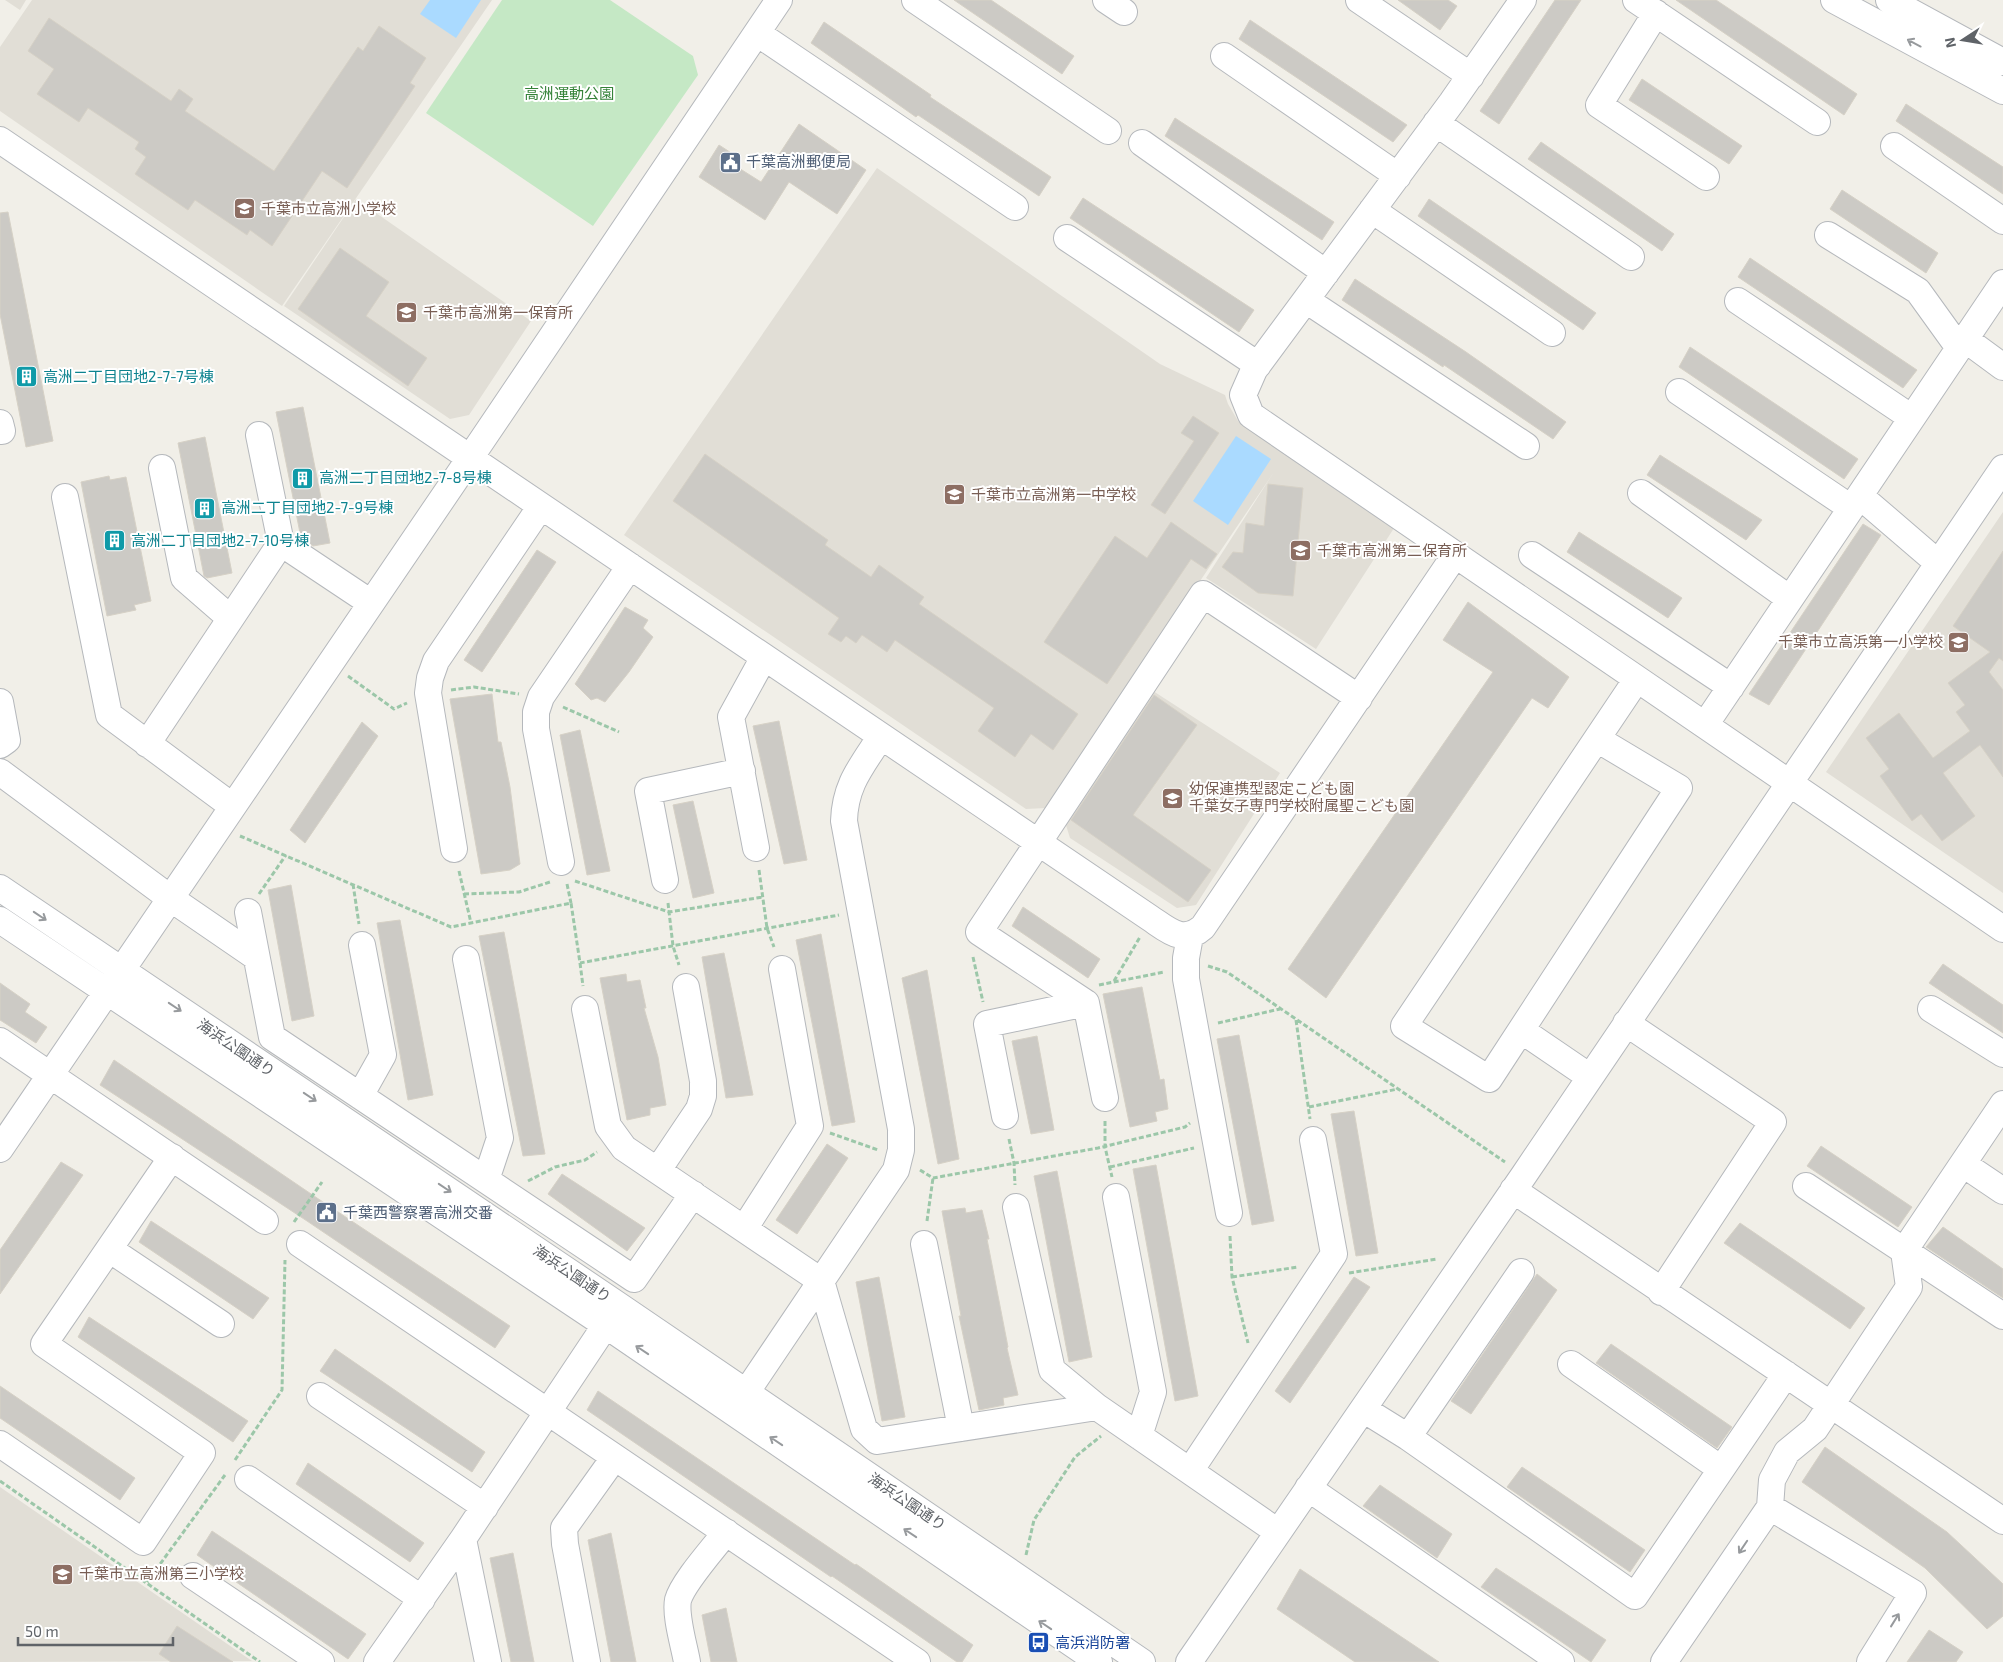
<svg xmlns="http://www.w3.org/2000/svg" width="2003" height="1662" font-family="'Exo 2','Noto Sans JP',sans-serif">
	<rect width="100%" height="100%" fill="#f1efe8"/>
	<path fill="#e1ded6" d="M5,0H26L20,10Z
		M32,0H492L282,306L0,111V47Z
		M877,168L1160,364L1225,395L1228,404L1238,421L1396,525L1316,649L1206,578L1274,472L1046,808L1026,809L624,535Z
		M356,199L531,321L469,415L450,419L284,306Z
		M2003,512V893L1826,772Z
		M1150,689L1280,773L1196,905L1177,908L1070,838L1065,822Z
		M0,1487L252,1661L0,1662Z"/>
	<path fill="#c5e8c5" d="M502,0H610L693,56L698,75L593,226L426,113Z"/>
	<path fill="#aadaff" d="M430,0H481L456,38L420,14Z
		M1236,436L1271,459L1228,525L1193,501Z"/>
	<path fill="#cccac5" stroke="#d6d1c6" d="M954,0H991L1074,56L1062,74Z
		M1398,0H1448L1457,6L1440,30Z
		M1555,0H1581L1499,124L1480,111Z
		M1676,0H1716L1857,94L1844,115Z
		M49,18L171,101L179,89L193,99L185,111L274,171L358,47L363,51L379,26L426,58L410,83L415,86L347,188L322,171L272,246L250,230L247,235L195,200L188,210L135,174L146,157L135,149L139,142L88,108L79,122L37,94L54,69L28,51Z
		M1250,20L1407,125L1393,142L1239,39Z
		M824,22L931,95L930,97L1051,177L1039,196L918,115L916,117L811,43Z
		M1642,79L1742,146L1729,164L1629,100Z
		M1906,104L2003,167V194L1896,121Z
		M1175,118L1334,222L1322,240L1165,136Z
		M799,124L866,170L837,214L789,182L765,220L699,177L719,145L739,158L734,165L761,182Z
		M1541,142L1674,234L1662,251L1528,159Z
		M1842,190L1938,253L1926,273L1830,209Z
		M1083,198L1254,310L1239,332L1070,218Z
		M1429,199L1596,313L1583,330L1418,216Z
		M8,212L53,441L26,447L0,314V213Z
		M340,248L389,282L366,316L427,358L408,386L298,309Z
		M1750,258L1917,370L1903,388L1738,277Z
		M1355,279L1466,352L1566,422L1553,439L1444,365L1443,367L1342,300Z
		M1690,347L1858,459L1844,479L1679,367Z
		M303,407L330,543L313,546L301,538L276,412Z
		M1193,416L1219,433L1165,514L1151,505L1194,441L1181,433Z
		M205,437L232,573L207,578L204,576L178,443Z
		M705,454L828,540L825,545L871,577L879,565L924,597L919,604L1078,714L1053,750L1031,734L1015,757L978,731L994,708L895,640L887,652L862,635L856,643L846,636L841,642L828,634L839,618L673,501Z
		M1660,455L1762,520L1746,540L1647,475Z
		M109,476L110,480L126,477L151,601L134,605L136,610L107,616L81,482Z
		M1268,484L1303,488L1293,596L1258,593L1222,567L1233,552L1243,553L1246,523L1264,526Z
		M1171,522L1217,554L1206,569L1191,559L1107,684L1044,642L1115,536L1147,558Z
		M1863,524L1881,535L1769,705L1749,694Z
		M1579,532L1682,598L1668,618L1567,552Z
		M537,550L556,562L482,672L464,660Z
		M2003,551V661L1999,658L1989,672L2003,690V777L1980,745L1943,773L1975,816L1942,841L1921,814L1912,821L1880,776L1889,769L1866,738L1899,713L1933,758L1970,731L1956,712L1965,705L1948,683L1990,652L1953,626Z
		M1468,602L1569,677L1548,708L1532,698L1326,998L1288,969L1493,672L1443,640Z
		M625,607L648,620L643,628L653,637L629,672L605,702L597,698L591,700L575,684Z
		M492,694L498,742H501L510,787L520,864L510,870L481,874L450,699Z
		M1154,695L1197,725L1133,815L1211,870L1188,902L1071,820Z
		M779,721L807,860L784,864L753,726Z
		M362,722L378,736L305,843L290,830Z
		M580,730L610,871L587,875L560,735Z
		M693,801L714,893L693,898L673,805Z
		M291,885L314,1016L292,1021L268,890Z
		M1023,907L1100,959L1088,978L1012,926Z
		M400,920L433,1095L408,1100L377,923Z
		M504,932L545,1154L523,1156L479,936Z
		M821,934L855,1122L832,1126L796,940Z
		M724,953L753,1095L726,1098L702,957Z
		M1943,964L2003,1005V1033L1929,983Z
		M927,970L959,1159L938,1164L902,978Z
		M626,974L627,982L640,980L646,1008H644L658,1057L666,1105L650,1108V1115L627,1120L600,978Z
		M0,983L30,1004L25,1012L47,1027L36,1043L0,1020Z
		M1142,987L1160,1080L1164,1079L1168,1109L1155,1112L1157,1121L1130,1127L1103,994Z
		M1239,1035L1274,1221L1252,1225L1217,1039Z
		M1037,1036L1054,1130L1031,1134L1012,1041Z
		M114,1060L320,1200L510,1326L495,1348L307,1221L100,1085Z
		M1354,1111L1378,1253L1356,1256L1331,1114Z
		M827,1144L848,1158L797,1234L776,1220Z
		M1821,1146L1912,1207L1898,1227L1807,1166Z
		M61,1162L83,1175L0,1294V1250Z
		M1156,1165L1198,1396L1175,1401L1133,1169Z
		M1057,1171L1092,1357L1069,1362L1034,1176Z
		M562,1174L645,1228L627,1251L548,1194Z
		M965,1208L966,1213L982,1210L989,1239H987L1008,1347L1007,1348L1018,1395L1003,1398L1004,1405L979,1410L959,1316H961L942,1211Z
		M151,1221L269,1298L253,1319L139,1242Z
		M1740,1223L1865,1308L1850,1329L1724,1243Z
		M1943,1227L2003,1269V1298L1926,1247Z
		M1537,1274L1557,1290L1471,1414L1451,1401Z
		M879,1277L905,1417L882,1421L856,1282Z
		M1354,1277L1370,1287L1290,1403L1275,1391Z
		M89,1317L248,1421L233,1442L78,1337Z
		M1611,1344L1732,1427L1717,1448L1596,1363Z
		M335,1349L485,1452L472,1472L320,1371Z
		M0,1386L135,1478L120,1500L0,1418Z
		M598,1391L855,1565L856,1564L973,1645L962,1662H957L832,1576L831,1577L587,1410Z
		M1825,1447L1947,1532L2003,1584V1616L1987,1629L1925,1568L1802,1482Z
		M308,1463L424,1543L410,1562L296,1484Z
		M1522,1467L1645,1550L1630,1572L1507,1487Z
		M1380,1485L1452,1534L1437,1558L1363,1506Z
		M212,1531L366,1634L348,1659L197,1555Z
		M611,1533L636,1662H611L588,1540Z
		M513,1553L534,1662H511L490,1558Z
		M1496,1568L1606,1640L1591,1662L1481,1587Z
		M1300,1569L1439,1662H1355L1277,1609Z
		M726,1608L737,1662H711L702,1615Z
		M177,1626L233,1662H171L159,1654Z
		M1929,1630L1963,1652L1956,1662H1907Z"/>
	<g fill="none" stroke-linecap="round" stroke-linejoin="round">
		<defs>
			<path id="minor" d="M915,0L1108,131
				M1106,0L1124,12
				M1359,0L1471,76
				M1523,0L1452,102L1254,370L1243,395L1251,415L2003,929
				M1636,0L1817,122
				M1834,0L2003,91
				M1889,0L2003,62
				M1656,13L1599,105L1706,177
				M757,33L1015,207
				M1224,56L1398,176
				M1436,123L1631,257
				M0,140L1150,918C1168,930 1183,945 1203,927L1455,555
				M1142,143L1326,273
				M1894,146L2003,221
				M1372,210L1552,333
				M1828,235L1918,291L1959,348
				M1067,238L1258,365
				M1306,300L1526,446
				M1738,301L1912,418
				M1965,339L2003,367
				M1679,392L1851,508
				M0,423L2,431
				M162,468L184,578L230,618
				M1641,493L1790,599
				M1860,496L1938,563
				M65,497L109,715L232,806
				M281,543L371,603
				M1532,555L1731,687
				M0,702L7,740L0,745
				M1705,725L2003,283
				M1597,739L1679,788L1489,1079L1404,1026L1637,679
				M147,744L281,543L259,435
				M0,772L170,898L256,957
				M756,848L731,717L764,657
				M454,849L428,693L430,678L436,661L541,506
				M561,862L536,729V712L541,697L630,566
				M665,880L648,791L742,771
				M0,888L618,1305L1142,1662
				M248,912L272,1037L634,1279L693,1194
				M0,920L607,1326L1099,1662
				M1190,936L1186,958V979L1229,1213
				M466,959L500,1138L486,1180
				M585,1009L608,1126L624,1148L821,1281L864,1429L877,1441L1097,1407L1278,1532
				M1931,1009L2003,1054
				M1626,1023L1773,1122L1661,1292
				M1521,1030L1590,1077
				M0,1041L265,1221
				M360,1096L383,1055L362,945
				M1105,1098L1086,1003L979,932L1203,594L1359,698
				M1005,1116L987,1024L1086,1003
				M0,1149L470,458L779,0
				M1963,1164L2003,1191
				M658,1170L699,1109L703,1096V1081L686,987
				M1806,1186L2003,1316
				M1513,1190L2003,1521
				M1116,1197L1153,1392L1139,1436
				M1016,1207L1052,1370L1097,1407
				M744,1229L810,1126L782,969
				M300,1244L917,1662
				M924,1244L961,1428
				M109,1249L221,1324
				M1571,1364L1721,1469
				M320,1396L485,1507
				M737,1406L896,1170L901,1150V1129L844,821C845,784 862,766 881,736
				M1363,1409L1408,1437L1635,1596L1786,1374
				M1408,1437L1521,1272
				M0,1444L143,1542L202,1453L44,1344L172,1157
				M1190,1471L1334,1254L1313,1140
				M248,1479L422,1599
				M1308,1488L1561,1662
				M1770,1507L1913,1593L1870,1662
				M463,1539L488,1662
				M193,1576L321,1662
				M377,1662L463,1539L615,1311
				M587,1662L565,1544L564,1528L614,1458
				M687,1662C684,1645 675,1616 678,1600C683,1582 714,1548 726,1532
				M1189,1662L1524,1175L2003,468
				M1664,1662L1770,1507L1772,1480L1787,1452L1815,1429L1909,1287L1904,1251L2003,1104"/>
		</defs>
		<use href="#minor" stroke="#b5b8bc" stroke-width="28"/>
		<path stroke="#9cc7a9" stroke-width="3" stroke-dasharray="5 2.5" stroke-linecap="butt" d="M348,676L394,709L407,703
			M451,690L474,687L519,694
			M563,707L619,732
			M240,836L451,927L571,903L580,963L839,915
			M759,870L767,928L774,947
			M459,871L471,923
			M575,881L669,912L763,897
			M353,884L359,924
			M567,884L571,903
			M259,894L286,855
			M464,894L519,892L550,882
			M668,903L673,946L679,965
			M973,957L983,1002
			M580,963L583,986
			M1208,966L1227,972L1505,1162
			M1114,981L1140,937
			M1099,985L1164,972
			M1296,1020L1310,1119
			M1218,1023L1280,1009
			M1309,1107L1398,1089
			M1105,1121V1147L1112,1177
			M830,1133L878,1150
			M1009,1139L1014,1163L1015,1185
			M1110,1167L1194,1148
			M920,1170L933,1178L1098,1148L1185,1127L1190,1123
			M528,1181L555,1167L585,1160L597,1152
			M927,1221L933,1178
			M294,1222L322,1182
			M1230,1236L1232,1277L1248,1343
			M1349,1273L1437,1259
			M1232,1277L1298,1267
			M235,1460L282,1390L285,1260
			M0,1481L260,1662
			M1026,1555L1034,1520L1075,1457L1101,1436
			M147,1582L225,1475"/>
		<use href="#minor" stroke="#fff" stroke-width="26"/>
	</g>
	<defs><path id="oneway-shaft" d="M-6 0H5M1.5-3L5.5 0L1.5 3" fill="none" stroke-width="1.6" stroke-linecap="round" stroke-linejoin="round" transform="scale(1.25)"/></defs>
	<g stroke="#979a9d">
		<use href="#oneway-shaft" transform="translate(1914 43) rotate(-152)"/>
		<use href="#oneway-shaft" transform="translate(40 916) rotate(34)"/>
		<use href="#oneway-shaft" transform="translate(175 1007) rotate(34)"/>
		<use href="#oneway-shaft" transform="translate(310 1097) rotate(34)"/>
		<use href="#oneway-shaft" transform="translate(445 1188) rotate(34)"/>
		<use href="#oneway-shaft" transform="translate(642 1350) rotate(-146)"/>
		<use href="#oneway-shaft" transform="translate(776 1441) rotate(-146)"/>
		<use href="#oneway-shaft" transform="translate(910 1533) rotate(-146)"/>
		<use href="#oneway-shaft" transform="translate(1743 1547) rotate(124)"/>
		<use href="#oneway-shaft" transform="translate(1895 1620) rotate(-58)"/>
		<use href="#oneway-shaft" transform="translate(1045 1625) rotate(-146)"/>
	</g>
	<defs>
		<symbol id="civic-square" viewBox="-11 -11 22 22"><rect x="-9" y="-9" width="18" height="18" rx="4" fill="#5c6f8a" stroke="#fff"/><path d="M-.6-6.5H3V-4.5H.6V-3L4-1V1h2V6H-6V1h2V-1L-.6-3ZM-1.2 2.5V6h2.4V2.5Z" fill="#fff"/></symbol>
		<symbol id="school-square" viewBox="-11 -11 22 22"><rect x="-9" y="-9" width="18" height="18" rx="4" fill="#8d6e63" stroke="#fff"/><path d="M0-5L7-2L0 1L-7-2ZM-4 1L0 2.5L4 1V4Q0 6-4 4Z" fill="#fff"/></symbol>
		<symbol id="building-square" viewBox="-11 -11 22 22"><rect x="-9" y="-9" width="18" height="18" rx="4" fill="#0f9aa8" stroke="#fff"/><path d="M-4-6H4V6H1V3H-1V6H-4ZM-2.5-4.3h1.7v1.8h-1.7ZM.8-4.3h1.7v1.8H.8ZM-2.5-1h1.7V.8h-1.7ZM.8-1h1.7V.8H.8Z" fill="#fff"/></symbol>
		<symbol id="bus-square" viewBox="-11 -11 22 22"><rect x="-9" y="-9" width="18" height="18" rx="4" fill="#1a4fb4" stroke="#fff"/><path d="M-5-6H5V4H4V6H2V4H-2V6H-4V4H-5ZM-3.5-4V0h7V-4ZM-3.5 1.2v1.5H-2V1.2ZM2 1.2v1.5H3.5V1.2Z" fill="#fff"/></symbol>
	</defs>
	<g fill-rule="evenodd">
		<use href="#civic-square" x="718" y="150" width="25" height="25"/>
		<use href="#school-square" x="232" y="196" width="25" height="25"/>
		<use href="#school-square" x="394" y="300" width="25" height="25"/>
		<use href="#building-square" x="14" y="364" width="25" height="25"/>
		<use href="#building-square" x="290" y="466" width="25" height="25"/>
		<use href="#school-square" x="942" y="482" width="25" height="25"/>
		<use href="#building-square" x="192" y="496" width="25" height="25"/>
		<use href="#building-square" x="102" y="528" width="25" height="25"/>
		<use href="#school-square" x="1288" y="538" width="25" height="25"/>
		<use href="#school-square" x="1946" y="630" width="25" height="25"/>
		<use href="#school-square" x="1160" y="786" width="25" height="25"/>
		<use href="#civic-square" x="314" y="1200" width="25" height="25"/>
		<use href="#school-square" x="50" y="1562" width="25" height="25"/>
		<use href="#bus-square" x="1026" y="1630" width="25" height="25"/>
	</g>
	<g text-anchor="middle" stroke-width="4" stroke-linejoin="round" paint-order="stroke">
		<g font-size="15" fill="#348238" stroke="#fff">
			<text x="569" y="99">高洲運動公園</text>
		</g>
		<g font-size="15" fill="#4e5e75" stroke="#fff" text-anchor="start">
			<text x="746" y="167">千葉高洲郵便局</text>
			<text x="343" y="1218">千葉西警察署高洲交番</text>
		</g>
		<g font-size="15" fill="#785e54" stroke="#fff" text-anchor="start">
			<text x="261" y="214">千葉市立高洲小学校</text>
			<text x="423" y="318">千葉市高洲第一保育所</text>
			<text x="971" y="500">千葉市立高洲第一中学校</text>
			<text x="1317" y="556">千葉市高洲第二保育所</text>
			<text x="1943" y="647" text-anchor="end">千葉市立高浜第一小学校</text>
			<text x="1189" y="794">幼保連携型認定こども園<tspan x="1189" dy="17">千葉女子専門学校附属聖こども園</tspan></text>
			<text x="79" y="1579">千葉市立高洲第三小学校</text>
		</g>
		<g font-size="15" fill="#0d838f" stroke="#fff" text-anchor="start">
			<text x="43" y="382">高洲二丁目団地2-7-7号棟</text>
			<text x="319" y="483">高洲二丁目団地2-7-8号棟</text>
			<text x="221" y="513">高洲二丁目団地2-7-9号棟</text>
			<text x="131" y="546">高洲二丁目団地2-7-10号棟</text>
		</g>
		<g font-size="15" fill="#5f6368" stroke="#fff">
			<text transform="translate(236 1048) rotate(34)" y="5">海浜公園通り</text>
			<text transform="translate(572 1274) rotate(34)" y="5">海浜公園通り</text>
			<text transform="translate(907 1502) rotate(34)" y="5">海浜公園通り</text>
		</g>
		<g font-size="15" fill="#164399" stroke="#fff" text-anchor="start">
			<text x="1055" y="1648">高浜消防署</text>
		</g>
	</g>
	<g transform="translate(1963 40) rotate(258)" stroke="#ffffff" stroke-width="4" paint-order="stroke">
	<path d="M0-4L9 19L0 12L-9 19Z" fill="#5f6368"/>
	<text y="-8" font-size="14" font-weight="bold" text-anchor="middle" fill="#5f6368">N</text>
	</g>
	<path d="M18 1637v8h155v-8" fill="none" stroke="#5f6368" stroke-width="2.5"/>
	<text x="25" y="1637" font-size="15" fill="#5f6368" stroke="#ffffff" stroke-width="4" paint-order="stroke">50 m</text>
</svg>
